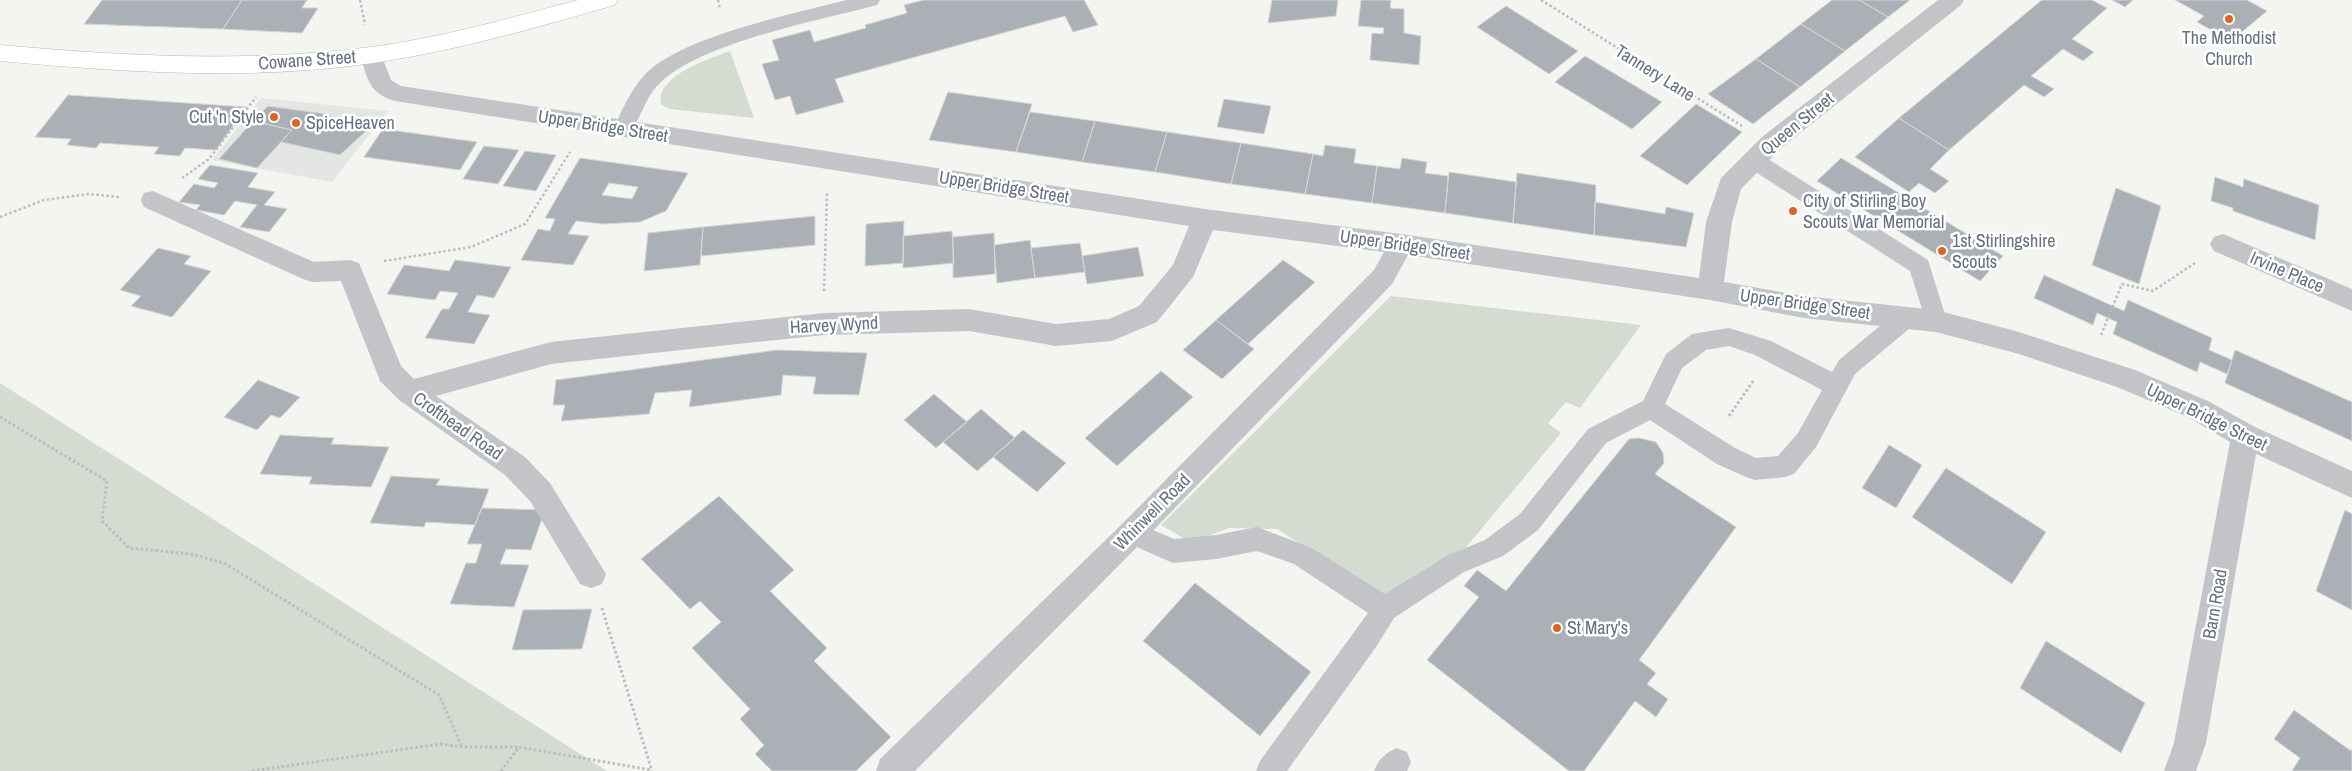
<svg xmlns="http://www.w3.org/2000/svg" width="2352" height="771" font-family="'Archivo Narrow',sans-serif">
	<rect width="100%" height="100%" fill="#f4f4f0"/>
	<path fill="#e4e6e4" d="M261,98L388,111L332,182L212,160Z"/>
	<path fill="#d4dbd1" d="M730,51L754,118L670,109L661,104C655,76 709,59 730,51Z
		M1391,296L1641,325L1580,408L1566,402L1548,423L1561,433L1458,557L1434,563L1382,597L1361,587L1278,529L1229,528L1202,538L1185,539L1161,525Z
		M0,383L607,771H0Z"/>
	<path fill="#aab0b6" stroke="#d5d5d3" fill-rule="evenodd" d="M102,0H242L223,29L84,24Z
		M242,0H307L302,8H318L302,33L223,29Z
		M924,0H1084L1098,25L1073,32L1065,16L835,79L844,102L796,115L790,96L775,100L762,64L779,60L772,40L810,30L814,42L866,28L865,25L907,13L904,5Z
		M1272,0H1338L1336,16L1268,23Z
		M1361,0H1391L1390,8L1404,9V33L1421,36L1419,65L1370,60L1372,33L1383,34L1384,28L1358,26Z
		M1832,0H1859L1888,17L1845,51L1801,24Z
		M1859,0H1910L1888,17Z
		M2042,0H2092L2107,8L2072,39L2094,52L2083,61L2063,49L2031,76L2054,89L2044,97L2024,85L1949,150L1899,118Z
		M2112,0H2133L2125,7Z
		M2175,0H2247L2267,11L2231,41L2197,22L2204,16Z
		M1506,6L1578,51L1549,74L1477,27Z
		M1801,24L1845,51L1800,87L1756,59Z
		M1585,56L1662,102L1632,129L1555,82Z
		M1756,59L1800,87L1753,124L1708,94Z
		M948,92L1032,104L1016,152L929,140Z
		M68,95L246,107L216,150L185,148L180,156L154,154L159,147L100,143L96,148L67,145L71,139L35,137Z
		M1224,99L1271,106L1264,134L1217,127Z
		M1696,104L1742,132L1687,185L1640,156Z
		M268,106L326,114L366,131L340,155L281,142L292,130L253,121Z
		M1030,112L1095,121L1082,162L1016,152Z
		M1899,118L1949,150L1930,169L1949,181L1935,193L1919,183L1909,192L1855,157Z
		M253,121L292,130L257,168L219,159Z
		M1095,121L1167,132L1155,172L1082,162Z
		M383,129L477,142L460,170L364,157Z
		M1167,132L1241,143L1231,184L1155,172Z
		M1241,143L1313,154L1305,194L1231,184Z
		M1325,145L1356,149L1354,163L1377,166L1372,203L1305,194L1313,154L1323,156Z
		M484,146L519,150L498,184L463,179Z
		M525,151L556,155L536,191L503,186Z
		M580,158L688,173L666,211L640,222L603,224L576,221L568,234L589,236L573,265L521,260L538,229L550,231L555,219L545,218ZM609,183L638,187L632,199L602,195Z
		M1402,158L1427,162L1425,173L1448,176L1445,213L1372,203L1377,166L1400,169Z
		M1841,158L2003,256L1980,281L1817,181Z
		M210,165L258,173L248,187L275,192L264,205L287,209L269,232L240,227L257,205L235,201L224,215L196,210L200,205L179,202L194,184L214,188L218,183L198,179Z
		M1449,172L1516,182L1513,223L1445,213Z
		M1517,173L1596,185L1594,235L1513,223Z
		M2215,177L2243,187L2244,179L2319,205L2315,240L2233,211V208L2211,201Z
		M2116,188L2161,206L2139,284L2092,265Z
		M1595,202L1665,214L1666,207L1694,213L1686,247L1594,235Z
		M815,216V245L701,256L703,227Z
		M904,221L903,263L865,266L866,224Z
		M703,227L700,265L644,271L648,233Z
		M952,231L954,263L903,268V236Z
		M994,233L995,274L953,278V237Z
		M1030,240L1035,278L997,283L994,245Z
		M1080,243L1085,272L1035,278L1031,248Z
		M1138,247L1144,276L1087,284L1082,256Z
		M158,248L191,256L184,264L211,271L172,317L131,306L141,296L120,290Z
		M455,260L511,267L494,298L477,295L468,312L490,315L474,344L425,338L442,309H449L458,293L440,291L435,300L387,294L404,265L449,271Z
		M1283,260L1315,282L1248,344L1216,320Z
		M2044,275L2124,311L2128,300L2212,338L2209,350L2232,360L2227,374L2200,362L2197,372L2113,334L2117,322L2097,313L2093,325L2034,298Z
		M1216,320L1254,349L1222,379L1183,350Z
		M777,350L867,353L859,395L813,394L816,377L783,375L781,395L689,407L692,390L655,393L649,414L561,421L565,405H553L556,380Z
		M2235,350L2352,402V441L2225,383Z
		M1161,371L1193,397L1117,466L1085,438Z
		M258,380L300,397L280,418L271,415L257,430L224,417Z
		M934,394L967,422L936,448L904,420Z
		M981,409L1015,438L977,471L943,442Z
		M1023,430L1066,463L1037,492L993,457Z
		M280,435L334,438L331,444L389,447L371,487L309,484L312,477L260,474Z
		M1639,438L1656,442L1663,453L1664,463L1655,474L1736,527L1639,660L1656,673L1647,684L1668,699L1656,717L1635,701L1584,771H1569L1427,660L1479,597L1464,586L1477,570L1506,591L1629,439Z
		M1889,445L1922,465L1896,508L1862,488Z
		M1946,468L2046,532L2012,584L1912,517Z
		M391,476L440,479L436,485L489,489L475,525L426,522L424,527L370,523Z
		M719,496L794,570L770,591L827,648L814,661L891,737L856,771H772L755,754L764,745L740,719L750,709L692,648L721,622L700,601L690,609L641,559Z
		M482,508L545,510L531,550L506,549L500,564L529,565L514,607L450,604L466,563H476L482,544H467Z
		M2345,510L2352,514V610L2316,591Z
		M1195,583L1311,672L1260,736L1143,641Z
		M592,609L582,649L512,650L523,610Z
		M2046,641L2145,703L2121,753L2020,688Z
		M2294,710L2351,751L2352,749V771H2292L2300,758L2274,739Z"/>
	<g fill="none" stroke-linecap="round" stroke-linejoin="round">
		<defs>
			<path id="secondary" d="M578,0H618L615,5C535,28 455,51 373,63C249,81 123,72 0,61V45C123,56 248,63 371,47C441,38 510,18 578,0Z"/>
		</defs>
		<use href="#secondary" stroke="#b4b8bc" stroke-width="1"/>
		<path stroke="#bbbdbf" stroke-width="2.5" stroke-dasharray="2.5 2.5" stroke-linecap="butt" d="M360,0L365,25
			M718,0L720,9
			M1541,0L1742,126
			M182,178L209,159L256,97
			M0,217L44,200L89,194L120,197
			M384,261L471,247L525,224L570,152
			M824,291L827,192
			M2101,335L2122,284L2153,291L2195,263"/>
		<path stroke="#bbbdbf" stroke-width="3" stroke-dasharray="2.5 2.5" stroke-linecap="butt" d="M1729,416L1754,380
			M0,417L107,481L102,521L129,548L191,554L224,563L439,695L462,747
			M602,608L652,771
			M252,771L440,744L462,747H519
			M501,771L519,747L651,770"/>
		<path fill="#c2c4c8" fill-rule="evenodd" d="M846,0H880L877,5C818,21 696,43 656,87C645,100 639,120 630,134L623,137L616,134L613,129C621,113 629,93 641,79C674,37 794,14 846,0Z
			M1753,152L1760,154L1928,260L1947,321L1944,328L1936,330L1928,328L1910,271L1746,166L1742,160L1746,154Z
			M1907,308L1915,310L1918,317L1915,324L1855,374L1816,447L1794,474L1785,477L1755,480L1746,477L1717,464L1650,420L1606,443L1538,530L1503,556L1464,572L1394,618L1376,647L1287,771H1256L1260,761L1368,613L1294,564L1257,551L1216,559L1173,563L1123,541L1119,533L1123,525L1132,521L1174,539L1216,535L1257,527L1312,548L1385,594L1446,556L1485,540L1520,514L1588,429L1643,401L1666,354L1692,334L1729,328L1771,341L1832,372L1839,360L1899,310ZM1729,346L1755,355L1822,390L1798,433L1778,456L1756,458L1735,448L1665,404L1682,368L1706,350Z
			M1397,748L1407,752L1411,762L1407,771H1374C1379,759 1385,753 1397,748Z"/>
		<path fill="#c2c4c8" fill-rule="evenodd" d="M1938,0H1964L1961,5L1780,149L1741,189L1732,222L1724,282L1804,296L1936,310L2019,332L2135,370L2208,401L2255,427L2352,471V498L2256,454L2206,743L2196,771H2164L2174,743L2230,442L2188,417L2117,387L2019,354L1936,332L1804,318L1710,300L1408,255L1392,284L1142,542L915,771H876L880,759L1122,524L1374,270L1384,252L1213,230L1193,277L1157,322L1112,341L1056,346L969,331L824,335L551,364L436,396L525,457L550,483L606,574L602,584L591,588L580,584L530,501L505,475L399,400L380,381L341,281L312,282L303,279L144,207L141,200L144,193L153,191L314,262L350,260L359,263L401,366L414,379L551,342L824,313L969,309L1056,324L1109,319L1139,306L1173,265L1189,226L395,101C368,93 368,79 360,55L363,49L371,47L379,49L391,80L401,86L1205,209L1401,234L1699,278L1706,222L1721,178L1762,137Z
			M2223,234L2352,289V311L2214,251L2210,244L2214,237Z"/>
		<use href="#secondary" fill="#fff" fill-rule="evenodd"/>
	</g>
	<g fill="#dd6427" stroke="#fff" stroke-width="2">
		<circle cx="2229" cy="19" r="5"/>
		<circle cx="274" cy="117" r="5"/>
		<circle cx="296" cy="123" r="5"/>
		<circle cx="1793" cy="211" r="5"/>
		<circle cx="1942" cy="251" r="5"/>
		<circle cx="1557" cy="628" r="5"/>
	</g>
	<g text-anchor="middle" stroke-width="5" stroke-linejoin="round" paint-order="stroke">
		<g font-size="18" fill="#647180" stroke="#fff" text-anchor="start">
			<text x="2229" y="44" text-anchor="middle">The Methodist<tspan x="2229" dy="21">Church</tspan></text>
			<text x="264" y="123" text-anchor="end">Cut 'n Style</text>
			<text x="306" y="129">SpiceHeaven</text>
			<text x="1803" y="207">City of Stirling Boy<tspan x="1803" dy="21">Scouts War Memorial</tspan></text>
			<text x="1952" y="247">1st Stirlingshire<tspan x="1952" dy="21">Scouts</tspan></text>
			<text x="1567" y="634">St Mary's</text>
		</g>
		<g font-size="18" fill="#647180" stroke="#fff">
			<text transform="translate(307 60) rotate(-4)" y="6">Cowane Street</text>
			<text transform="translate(1655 73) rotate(32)" y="6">Tannery Lane</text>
			<text transform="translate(1797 124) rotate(-39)" y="6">Queen Street</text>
			<text transform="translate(603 126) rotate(9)" y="6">Upper Bridge Street</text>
			<text transform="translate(1004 187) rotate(9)" y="6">Upper Bridge Street</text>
			<text transform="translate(1405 245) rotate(8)" y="6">Upper Bridge Street</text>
			<text transform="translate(2287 272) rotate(23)" y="6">Irvine Place</text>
			<text transform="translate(1805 304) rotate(8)" y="6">Upper Bridge Street</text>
			<text transform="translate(834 325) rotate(-3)" y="6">Harvey Wynd</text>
			<text transform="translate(2207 417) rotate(26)" y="6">Upper Bridge Street</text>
			<text transform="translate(458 426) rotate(35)" y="6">Crofthead Road</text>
			<text transform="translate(1152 512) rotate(-45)" y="6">Whinwell Road</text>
			<text transform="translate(2215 604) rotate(-80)" y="6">Barn Road</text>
		</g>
	</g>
</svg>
